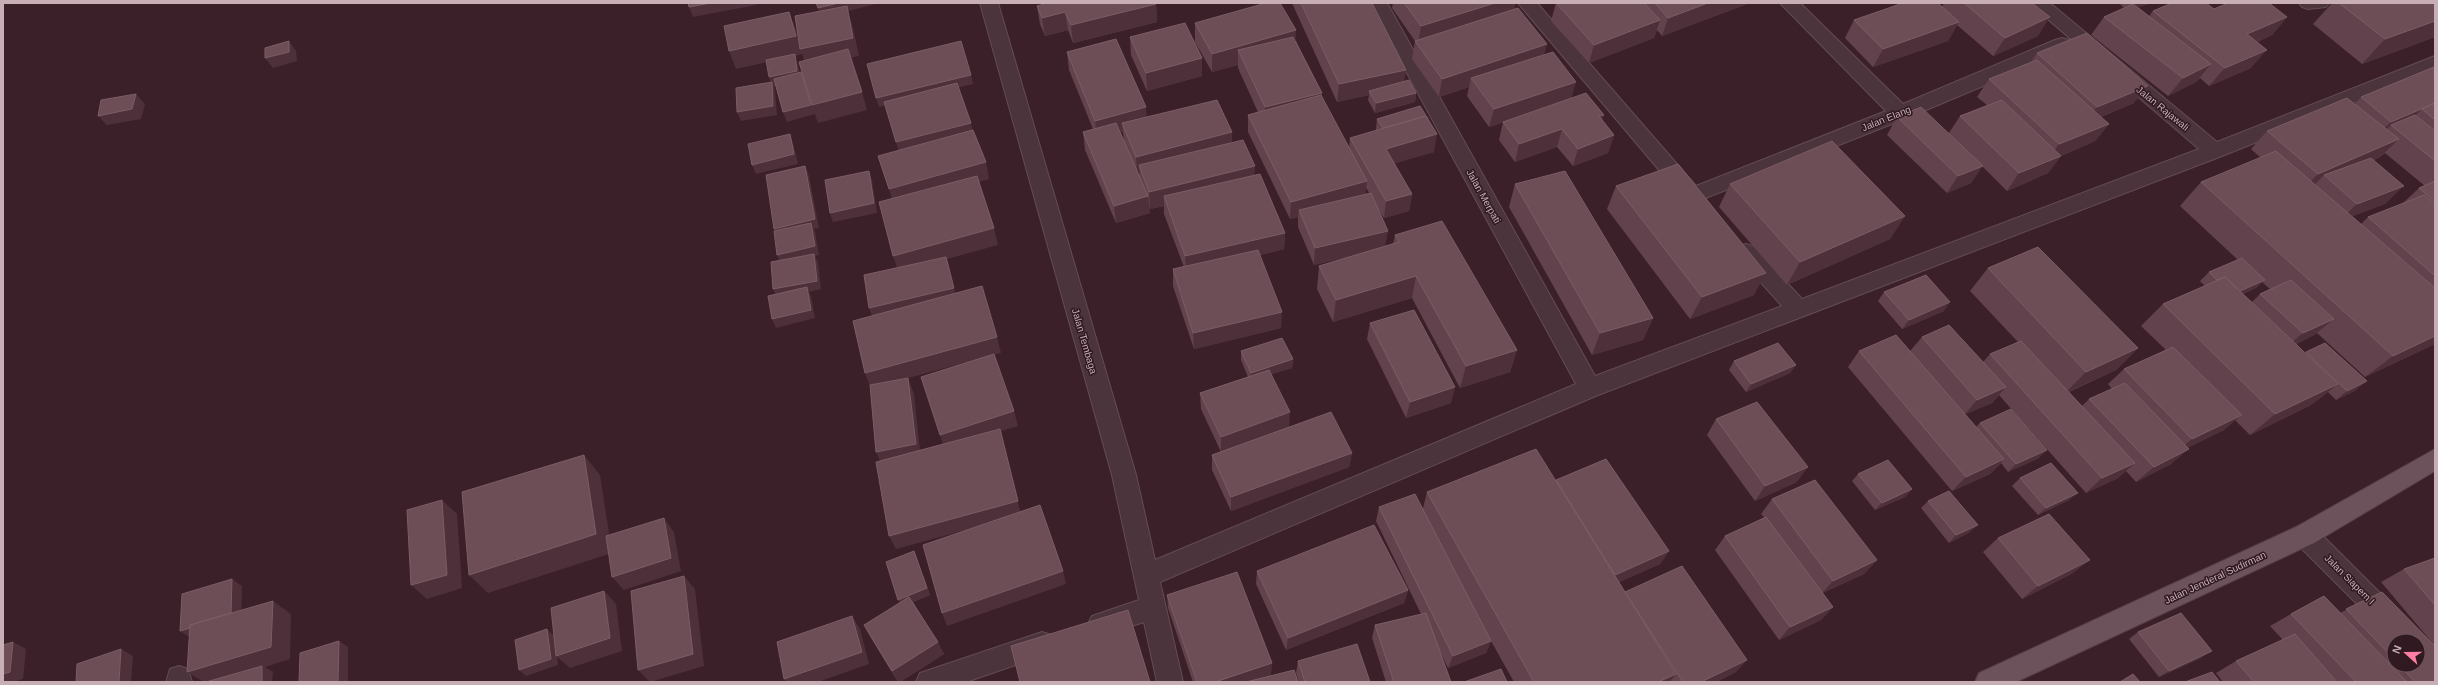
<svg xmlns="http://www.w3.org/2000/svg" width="2438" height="685" font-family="Helvetica,sans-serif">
	<rect width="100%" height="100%" fill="#3b202a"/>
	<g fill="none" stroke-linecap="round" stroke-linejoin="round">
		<defs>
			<path id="minor" d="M980,3H998L1136,475L1155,560L1576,384L1369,3H1387L1595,376L1782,306L1739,258L1735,252L1739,246L1746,244L1753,246L1802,299L2199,149L2029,3H2050L2217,142L2435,56V70L2222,156L1598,395L1160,582L1183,682H1157L1144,622L1101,636L1092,632L1088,624L1092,616L1139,600L1112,475Z
				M1518,3H1537L1696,186L1886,111L1780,3H1800L1903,104L2055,40L2062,38L2069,40L2071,45L2069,50L1907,118L1693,203L1686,201L1681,196Z
				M2299,3H2329L2326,7L2308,9L2302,7Z
				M2305,524L2314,527L2420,633L2424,641L2420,649L2418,650V641H2394L2296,543L2293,535L2296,527Z
				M1042,632L1051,635L1055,644L1051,653L966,682H916L920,673L929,670Z
				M179,666L188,669L192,682H166L170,669Z"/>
			<path id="major" d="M2435,449V471L2314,543L2016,682H1975L1979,673L2296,527Z"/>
		</defs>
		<use href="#minor" stroke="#634c53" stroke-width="2"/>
		<use href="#major" stroke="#553d45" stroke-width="2"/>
		<use href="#minor" fill="#4c343c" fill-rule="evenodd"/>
		<use href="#major" fill="#6c525b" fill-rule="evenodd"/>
	</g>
	<path fill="#62424c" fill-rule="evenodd" d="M1292,3H1372L1404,81L1416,93L1415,102L1375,113L1368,100L1369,95L1337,102Z
		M1393,3H1515L1514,9L1547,44L1544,54L1572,98L1602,120L1614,135L1608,153L1573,166L1557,147L1515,162L1499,140L1503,122L1507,121L1489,127L1467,96L1469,87L1439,97L1412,59L1415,41L1392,8Z
		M1556,3H1747V4L1662,36L1657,30L1654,38L1589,63L1551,21Z
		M1944,3H2032L2038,36L1993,56L1957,25L1948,41L1873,67L1845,38L1854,20L1942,7Z
		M2119,3H2151L2138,7L2149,16L2153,11L2214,9L2287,17L2272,35L2257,42L2251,68L2209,86L2200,78L2196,82L2168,96L2091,35L2104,17L2124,8Z
		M2332,3H2435V37L2362,64L2313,24Z
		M1156,4L1157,22L1073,43L1068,30L1045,36L1040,24L1037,6Z
		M1195,23L1296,41L1322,93V97L1349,148L1350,138L1376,130V129L1377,119H1428L1434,152L1394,163L1412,194L1409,211L1384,218L1378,209L1385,246L1393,244L1395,235L1517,350L1510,372L1460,388L1412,298L1333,322L1317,289L1319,266L1364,253L1314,265L1298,227V217L1290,219L1248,132V115L1258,112L1238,68V65L1212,72L1195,42ZM1366,188L1370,194L1365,195Z
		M1130,37L1202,58V76L1147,91L1131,55Z
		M1067,52L1147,117L1232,132V142L1254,175L1285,233L1284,249L1260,255L1281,328L1194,349L1173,286V269L1184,267L1164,214V206L1150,209L1149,207L1150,213L1116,223L1085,150L1083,132L1093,129L1069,70ZM1120,132H1123L1124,140Z
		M2037,53L2134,103L2101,117L2109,124L2095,141L2061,156L2048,173L2007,191L1982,166L1971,183L1947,193L1887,135L1897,117L1949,133L1960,116L1987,105L1977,97L1989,79L2031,62Z
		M2435,68V344L2365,377L2317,333L2314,335L2296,344L2305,353L2306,352L2356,390L2336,400L2328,392L2311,405L2250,435L2235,420L2224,430L2187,448L2171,464L2136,482L2126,471L2118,478L2086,493L1999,395L1992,403L1965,414L1976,427L1980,423L2039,458L2008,472L2001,463L1990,474L1952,491L1848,367L1859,351H1910L1922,337L1983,362L1990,354L2018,342L1970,291L1988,268L2138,348L2116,370L2069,392L2082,406L2089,399L2112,389L2108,384L2124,369L2166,350L2141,326L2163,304L2205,286L2200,281L2209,272L2238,260L2180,206L2201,182L2261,158L2251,149L2267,131L2355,104L2361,97ZM2385,153L2425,186L2419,188L2402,204L2368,217L2361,224L2352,216L2385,204L2374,160L2380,157ZM2262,282L2270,289L2260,294L2252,302L2243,294L2256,288Z
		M1515,184L1653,318L1643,340L1592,355L1509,207Z
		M1730,184L1905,216L1890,239L1787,285L1719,207Z
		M1616,186L1754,295L1690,319L1607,209Z
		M1884,292L1944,311L1902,329L1878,301Z
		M1370,323L1451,403L1406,418L1367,339Z
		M1241,351L1293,359L1292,368L1271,374L1289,427L1352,453L1349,467L1231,511L1212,470V455L1221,452L1201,409L1200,393L1248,377L1241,360Z
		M1734,361L1796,365L1790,373L1746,392L1729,370Z
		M1716,419L1797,482L1755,501L1707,435Z
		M1858,474L1912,489L1905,497L1875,510L1852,481Z
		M2020,478L2069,500L2038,515L2012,486Z
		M1556,480L1669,551L1660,564L1619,582L1625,592L1736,672L1716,682H1514L1491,641L1486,653L1448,668L1440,651L1451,682H1386L1372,638L1375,625L1421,614L1376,521L1379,507L1423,508L1427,492Z
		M1772,499L1877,560L1864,574L1822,593L1833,607L1821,620L1779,640L1715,550L1725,536L1765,518L1761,514Z
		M1928,501L1970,532L1949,543L1921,508Z
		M1998,538L2073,573L2022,599L1983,552Z
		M914,551L930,595L913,602L944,654L900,682H898L871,638L864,625L900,603Z
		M2435,558V646L2381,582L2404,569Z
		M1257,571L1408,590L1404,603L1286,650L1256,584Z
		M2382,592L2435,646V682H2223L2216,673L2236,661L2283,640L2270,626L2291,614L2324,596L2340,613ZM2394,641H2418V665H2394Z
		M1167,595L1271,675L1261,678L1298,682H1193L1168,608Z
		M2138,632L2201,658L2159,677L2129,639Z
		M1298,661L1370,682H1299L1296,673Z"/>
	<path fill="#4e303a" d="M711,3H756V5L693,17L689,7Z
		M839,3H880L848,11L852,24L859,56L806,67L802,53V54L795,56L798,64L801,81L774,87L775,91L777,115L741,121L737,112L772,86L769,77L795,56L736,69L729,51L789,12L796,30L800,48L821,18L818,8Z
		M1495,3H1515L1512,15L1418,44L1421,26Z
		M1708,3H1747V4L1662,36L1668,18Z
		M2133,3H2151L2128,11Z
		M1156,4L1157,22L1073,43L1071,25Z
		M1065,12L1068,30L1045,36L1042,18Z
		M2050,17L2038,36L1993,56L2005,38Z
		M2287,17L2272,35L2232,53L2247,34Z
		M1660,20L1654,38L1589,63L1594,45Z
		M2435,21V37L2362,64L2385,39Z
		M1959,22L1948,41L1873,67L1883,49Z
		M1296,30L1295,48L1238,50V65L1212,72V54Z
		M289,41L296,51L297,61L273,68L265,58Z
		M1547,44L1542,62L1471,78L1469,87L1439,97L1442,79Z
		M2267,50L2251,68L2209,86L2225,68Z
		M1202,58V76L1147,91L1146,73Z
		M2211,64L2196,82L2168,96L2183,78Z
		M1406,70L1403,88L1369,91V95L1337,102L1339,84Z
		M801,72L812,105L862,92L867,110L818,123L813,109L815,114L787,122L783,112Z
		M971,75L973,84L879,107L876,98Z
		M1576,82L1571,100L1489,127L1494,109Z
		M2148,86L2134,103L2083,124L2097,107Z
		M1322,93L1320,111L1264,125L1265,107Z
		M1416,93L1415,102L1375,113L1376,103Z
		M136,94L145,104L141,119L107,125L98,116Z
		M1146,107L1147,125L1122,123L1123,132L1097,138L1095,121Z
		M2422,109L2404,126L2391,125L2379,137L2373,139L2391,122Z
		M1604,115L1598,133L1599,116Z
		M971,123L975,141L901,160L896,142Z
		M2109,124L2095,141L2046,162L2059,144Z
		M1562,129L1557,147L1515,162L1519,144Z
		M1232,132V150L1139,165L1140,174H1137L1136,157Z
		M790,134L793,143L798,164L756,174L752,165Z
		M1437,134L1434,152L1383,167L1386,149Z
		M1614,135L1608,153L1573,166L1578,149Z
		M2399,139L2380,157L2328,179L2324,175L2312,187L2301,191L2318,174Z
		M2061,156L2048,173L2007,191L2019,173Z
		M986,162L989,179L894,206L889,189Z
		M805,166L809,176L819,228L814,229L815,232L819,255L815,256L818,263L821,289L809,292L811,296L815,318L776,328L772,319L777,298L773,289L781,264L777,255L778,238L774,229Z
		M1255,166L1254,183L1164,196V206L1150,209L1149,192Z
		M1983,166L1971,183L1947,193L1958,176Z
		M869,171L872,180L877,213L833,222L830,213Z
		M1367,181L1365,198L1299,210L1298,217L1290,219L1291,202Z
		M2404,186L2385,204L2338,222L2357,204Z
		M1412,194L1409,211L1384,218L1386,201Z
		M1148,196L1150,213L1116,223L1114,206Z
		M1905,216L1890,239L1787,285L1800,262Z
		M994,228L998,245L947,259L958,304L875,324L869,308L899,273L893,256Z
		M1388,231L1385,248L1314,265L1315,248Z
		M1285,233L1284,249L1186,273L1185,256Z
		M1766,273L1754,295L1690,319L1702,297Z
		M1416,276L1412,298L1333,322L1336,300Z
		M2265,280L2256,288L2223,303L2232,294Z
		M1950,302L1944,311L1902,329L1909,320Z
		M1282,312L1281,328L1194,349L1193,333Z
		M1653,318L1643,340L1592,355L1600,333Z
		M2334,319L2314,335L2284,349L2303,333Z
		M2435,336V344L2365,377L2393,356Z
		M997,337L1001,353L908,378L914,394L921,459L883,467L876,452L871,389L865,373Z
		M2138,348L2116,370L2065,393L2086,372Z
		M1517,350L1510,372L1460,388L1466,366Z
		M1293,359L1292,368L1250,381L1251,373Z
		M1796,365L1790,373L1746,392L1751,384Z
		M2367,381L2356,390L2336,400L2347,391Z
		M2338,384L2311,405L2250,435L2275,414Z
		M1455,387L1451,403L1406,418L1410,402Z
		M2006,387L1992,403L1964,415L1977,400Z
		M1014,411L1018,426L1001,431L1021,515L896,549L889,536L945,450L940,435Z
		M1290,412L1289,428L1221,452V437Z
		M2242,415L2224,430L2174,454L2192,439Z
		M2189,449L2171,464L2136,482L2154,467Z
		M2047,450L2039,458L2008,472L2016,464Z
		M1352,453L1349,467L1231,511V497Z
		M584,455L600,475L612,553L488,593L469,575Z
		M2004,459L1990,474L1952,491L1966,477Z
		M2135,463L2118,478L2086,493L2102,478Z
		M1808,467L1797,482L1755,501L1765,486Z
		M1912,489L1905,497L1875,510L1882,503Z
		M2078,493L2069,500L2038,515L2046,508Z
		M442,500L457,514L462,588L427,599L411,585Z
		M664,518L674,532L681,571L624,590L612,577Z
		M1978,525L1970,532L1949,543L1956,535Z
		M914,551L930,595L902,606L898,600Z
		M1669,551L1660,564L1606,588L1614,575Z
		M1877,560L1864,574L1821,594L1833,581Z
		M2090,560L2073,573L2022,599L2038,586Z
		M1063,571L1066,584L947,626L942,613Z
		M684,576L695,589L704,666L650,682L638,670Z
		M232,579L242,586L241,622L191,638L180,631Z
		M1408,590L1404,603L1286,650L1288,638Z
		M604,591L616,604L622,651L570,668L557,657L558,665L526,676L519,670L547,629L554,636Z
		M273,601L291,614L290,659L265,667L273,672L272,682H204L187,672Z
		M1833,607L1821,620L1779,640L1790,627Z
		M852,616L860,629L869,664L818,682H787L784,679Z
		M339,641L348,647V682H338Z
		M1491,641L1486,653L1448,668L1453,656Z
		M13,642L26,649L23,679L12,682H3V674Z
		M938,642L944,654L900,682H898L892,671Z
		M121,649L133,656L131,682H119Z
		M2212,651L2201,658L2159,677L2169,671Z
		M1747,660L1736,672L1716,682H1701Z
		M1272,663L1271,675L1250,682H1215Z
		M1676,674L1670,682H1658Z"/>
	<path fill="#6d4e57" stroke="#7b5d66" d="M688,3H711L689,7Z
		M816,3H839L818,8Z
		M1048,3H1156V4L1071,25L1065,12L1042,18L1037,6Z
		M1266,3H1280L1296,30L1212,54L1195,23Z
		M1301,3H1372L1406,70L1339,84Z
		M1404,3H1495L1421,26Z
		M1556,3H1644L1660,20L1594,45Z
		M1655,3H1708L1668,18Z
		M1903,3H1938L1959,22L1883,49L1854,20Z
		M1964,3H2032L2050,17L2005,38Z
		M2172,3H2206L2214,9L2228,3H2269L2287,17L2247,34L2267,50L2225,68L2153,11Z
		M2339,3H2435V21L2385,39Z
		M2133,4L2211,64L2183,78L2104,17Z
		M847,6L853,38L800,49L795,16Z
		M1518,8L1547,44L1442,79L1415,41Z
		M789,12L796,36L729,51L724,26Z
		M1185,23L1202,58L1146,73L1130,37Z
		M2087,33L2148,86L2097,107L2037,53Z
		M1293,37L1322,93L1265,107L1238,50Z
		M1116,39L1146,107L1095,121L1067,52Z
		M289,41V52L265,58V48Z
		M961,41L971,75L876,98L867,64Z
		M848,49L862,92L812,105L799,62Z
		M1553,52L1576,82L1494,109L1471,78Z
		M795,54L797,71L769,77L766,60Z
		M2037,60L2109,124L2059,144L1989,79Z
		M2434,67L2435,103L2391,122L2361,97Z
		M801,72L811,105L783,112L774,79Z
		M1409,80L1416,93L1376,103L1369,91Z
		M772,82L773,106L737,112L736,88Z
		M957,83L971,123L896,142L884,102Z
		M1586,93L1604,115L1599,116L1614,135L1578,149L1562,129L1519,144L1503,122Z
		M136,94L132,109L98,116L101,100Z
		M1321,95L1367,181L1291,202L1248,115Z
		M2347,98L2399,139L2318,174L2267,131Z
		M1217,100L1232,132L1136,157L1122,123Z
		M2002,100L2061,156L2019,173L1960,116Z
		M2435,103V120L2422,109Z
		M1420,106L1428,119L1426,116L1383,128L1377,119Z
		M1921,107L1983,166L1958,176L1897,117Z
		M2415,115L2435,131V161L2391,125Z
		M1426,116L1437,134L1386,149L1412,194L1386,201L1350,138Z
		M1116,123L1148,196L1114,206L1083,132Z
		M973,130L986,162L889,189L878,156Z
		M790,134L794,154L752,165L748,144Z
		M1243,140L1255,166L1149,192L1139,165Z
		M1832,141L1905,216L1800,262L1730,184Z
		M2276,151L2435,288V336L2393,356L2201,182Z
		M2371,158L2404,186L2357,204L2324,175Z
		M1678,164L1766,273L1702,297L1616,186Z
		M805,166L815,219L774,229L766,175Z
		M869,171L874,203L830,213L825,180Z
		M1565,171L1653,318L1600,333L1515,184Z
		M1260,174L1285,233L1185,256L1164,196Z
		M977,176L994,228L893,256L879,202Z
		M2435,181V202L2419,188Z
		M1371,193L1388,231L1315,248L1299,210Z
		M2424,195L2435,204V276L2368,217Z
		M1442,221L1517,350L1466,366L1416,276L1336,300L1319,266L1399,242L1395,235Z
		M811,223L815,246L777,255L774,231Z
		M2038,247L2138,348L2086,372L1988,268Z
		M1258,250L1282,312L1193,333L1173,269Z
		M814,254L817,281L773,289L771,262Z
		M946,257L954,288L869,308L864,275Z
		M2242,258L2265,280L2240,291L2225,277L2217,280L2209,272Z
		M1926,275L1950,302L1909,320L1884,292Z
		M2225,277L2338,384L2275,414L2163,304Z
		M2291,280L2334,319L2303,333L2260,294Z
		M982,286L997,337L865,373L853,321Z
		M807,287L811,310L772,319L768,296Z
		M1414,310L1455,387L1410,402L1370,323Z
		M1949,325L2006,387L1977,400L1922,337Z
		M1896,335L2004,459L1966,477L1859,351Z
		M1282,338L1293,359L1251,373L1241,351Z
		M2021,341L2135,463L2102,478L1990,354Z
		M1778,343L1796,365L1751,384L1734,361Z
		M2325,343L2367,381L2347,391L2306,352Z
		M2173,347L2242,415L2192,439L2124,369Z
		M994,354L1014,411L940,435L921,377Z
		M1269,370L1290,412L1221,437L1200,393Z
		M908,378L916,444L876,452L870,385Z
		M2125,383L2189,449L2154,467L2089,399Z
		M1757,402L1808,467L1765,486L1716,419Z
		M2011,409L2047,450L2016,464L1980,423Z
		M1331,412L1352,453L1231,497L1212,455Z
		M1000,429L1018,501L889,536L876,462Z
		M1536,449L1676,674L1658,682H1534L1427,492Z
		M584,455L596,534L469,575L462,492Z
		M1606,459L1669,551L1615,575L1556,480Z
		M1888,460L1912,489L1882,503L1858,474Z
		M2051,463L2078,493L2046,508L2020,478Z
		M1815,480L1877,560L1833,581L1772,499Z
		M1949,491L1978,525L1956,535L1928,501Z
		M1415,494L1491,641L1453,656L1379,507Z
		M442,500L447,575L411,585L407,510Z
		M1040,505L1063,571L942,613L923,545Z
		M2049,514L2090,560L2038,586L1998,538Z
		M1766,517L1833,607L1790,627L1725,536Z
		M664,518L671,558L612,577L606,536Z
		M1374,525L1408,590L1288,638L1257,571Z
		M914,551L927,588L898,600L886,562Z
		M2435,558V605L2404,569Z
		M1682,566L1747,660L1701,682H1683L1625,592Z
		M1237,572L1272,663L1215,682H1197L1167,595Z
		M684,576L693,654L638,670L631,591Z
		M232,579L231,613L190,625V628L180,631L182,594Z
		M604,591L610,638L556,656L551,608Z
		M2382,592L2435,646V682H2415L2399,665H2418V641H2394V659L2346,609Z
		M2324,596L2407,682H2356L2291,614Z
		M909,597L938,642L892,671L864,625Z
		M273,601L271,647L187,672L190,625Z
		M1128,610L1150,682H1020L1011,646Z
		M1426,613L1451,682H1394L1375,625Z
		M2181,613L2212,651L2169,671L2138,632Z
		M852,616L862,652L784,679L777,642Z
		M547,629L551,659L519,670L515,640Z
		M2295,634L2337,682H2254L2236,661Z
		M339,641L338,682H299L300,653Z
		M13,642L10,672L3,674V645Z
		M1357,644L1370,682H1305L1298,661Z
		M121,649L119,682H76L77,664Z
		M262,666V682H206Z
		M1501,669L1507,682H1464Z
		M1294,670L1298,682H1246Z
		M2212,672L2220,682H2185Z
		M2133,674L2140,682H2120Z"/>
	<g text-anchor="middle" stroke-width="3" stroke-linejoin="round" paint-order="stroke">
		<g font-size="10" fill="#c8afb6" stroke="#301921">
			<text transform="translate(2163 108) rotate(39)" y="4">Jalan Rajawali</text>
			<text transform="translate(1886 118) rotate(-22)" y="4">Jalan Elang</text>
			<text transform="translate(1484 196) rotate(61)" y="4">Jalan Merpati</text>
			<text transform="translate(1085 341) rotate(74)" y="4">Jalan Tembaga</text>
			<text transform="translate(2215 577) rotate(-25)" y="4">Jalan Jenderal Sudirman</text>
			<text transform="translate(2350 579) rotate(45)" y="4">Jalan Siapem I</text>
		</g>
	</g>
	<rect width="2438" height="685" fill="none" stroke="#c8afb6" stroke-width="8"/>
	<g transform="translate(2406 653) rotate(291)"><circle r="19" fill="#301921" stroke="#6d555d"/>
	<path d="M0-3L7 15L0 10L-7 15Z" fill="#ff7da4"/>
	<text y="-6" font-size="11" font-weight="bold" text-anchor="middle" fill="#c8afb6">N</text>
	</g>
</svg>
